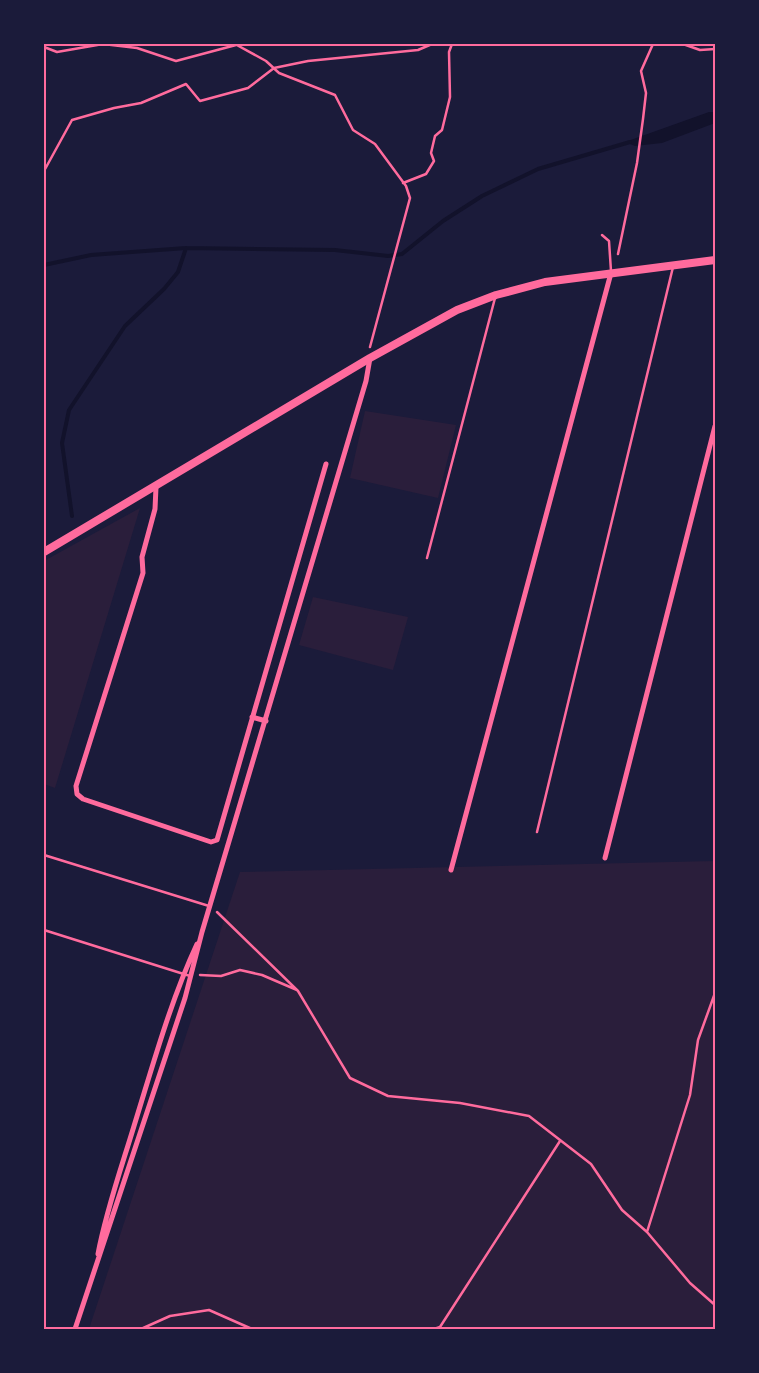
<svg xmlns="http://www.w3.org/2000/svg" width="759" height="1373" font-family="Barlow,sans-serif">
	<rect width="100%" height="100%" fill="#1b1b3a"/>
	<path fill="#2a1e3b" d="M365,411L456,425L438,498L350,478Z
		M140,508L55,788L44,784V561Z
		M313,597L408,617L393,670L299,645Z
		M715,861V1329H89L240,872Z"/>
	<path fill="#12122b" d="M709,112H715V123L662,143L635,146L625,142Z"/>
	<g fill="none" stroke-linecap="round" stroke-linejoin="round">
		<path stroke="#12122b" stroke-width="4" d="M44,265L91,255L186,248L335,250L388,256L402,254L443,221L482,196L538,169L630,142
			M72,516L62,443L69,410L125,326L164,289L178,272L186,248"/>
		<path stroke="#ff6b9d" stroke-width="2.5" d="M235,44L266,61L279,73L335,95L353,130L375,144L406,186L410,198L370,347
			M683,44L700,50L715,49
			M44,47L57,52L103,44L137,48L176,61L236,45
			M44,171L72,120L114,108L141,103L186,84L200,101L248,88L274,68L308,61L418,50L432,44
			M403,183L426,174L434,161L431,153L435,136L442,130L450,97L449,52L452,44
			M618,254L637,163L643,119L646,93L641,71L653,44
			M217,912L298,991L350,1078L388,1096L460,1103L529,1116L591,1164L622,1210L647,1232L690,1283L715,1305
			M200,975L221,976L240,970L262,975L297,990
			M647,1232L690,1095L698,1040L715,993
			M141,1329L170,1316L209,1310L252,1329
			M434,1329L440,1327L560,1141"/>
		<path stroke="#ff6b9d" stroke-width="2.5" d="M602,235L609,241L611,271
			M427,558L495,298
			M537,832L673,267
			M44,855L209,906
			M44,930L190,976"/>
		<path stroke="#ff6b9d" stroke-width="5" d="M156,487L155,509L142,557L143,573L76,786L77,794L83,799L211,842L217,840L326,464
			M252,717L266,721
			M605,858L715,426
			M451,870L611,273
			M98,1254C106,1211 121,1169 134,1126C153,1065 170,1002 197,944
			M75,1329L185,998L202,932L366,381L370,358"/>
		<path stroke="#ff6b9d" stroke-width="8" d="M44,552L370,358L457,310L496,295L545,282L715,260"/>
	</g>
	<rect width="759" height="1373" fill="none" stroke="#1b1b3a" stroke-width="90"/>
	<rect x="45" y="45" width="669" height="1283" fill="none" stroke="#ff6b9d" stroke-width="2"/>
</svg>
